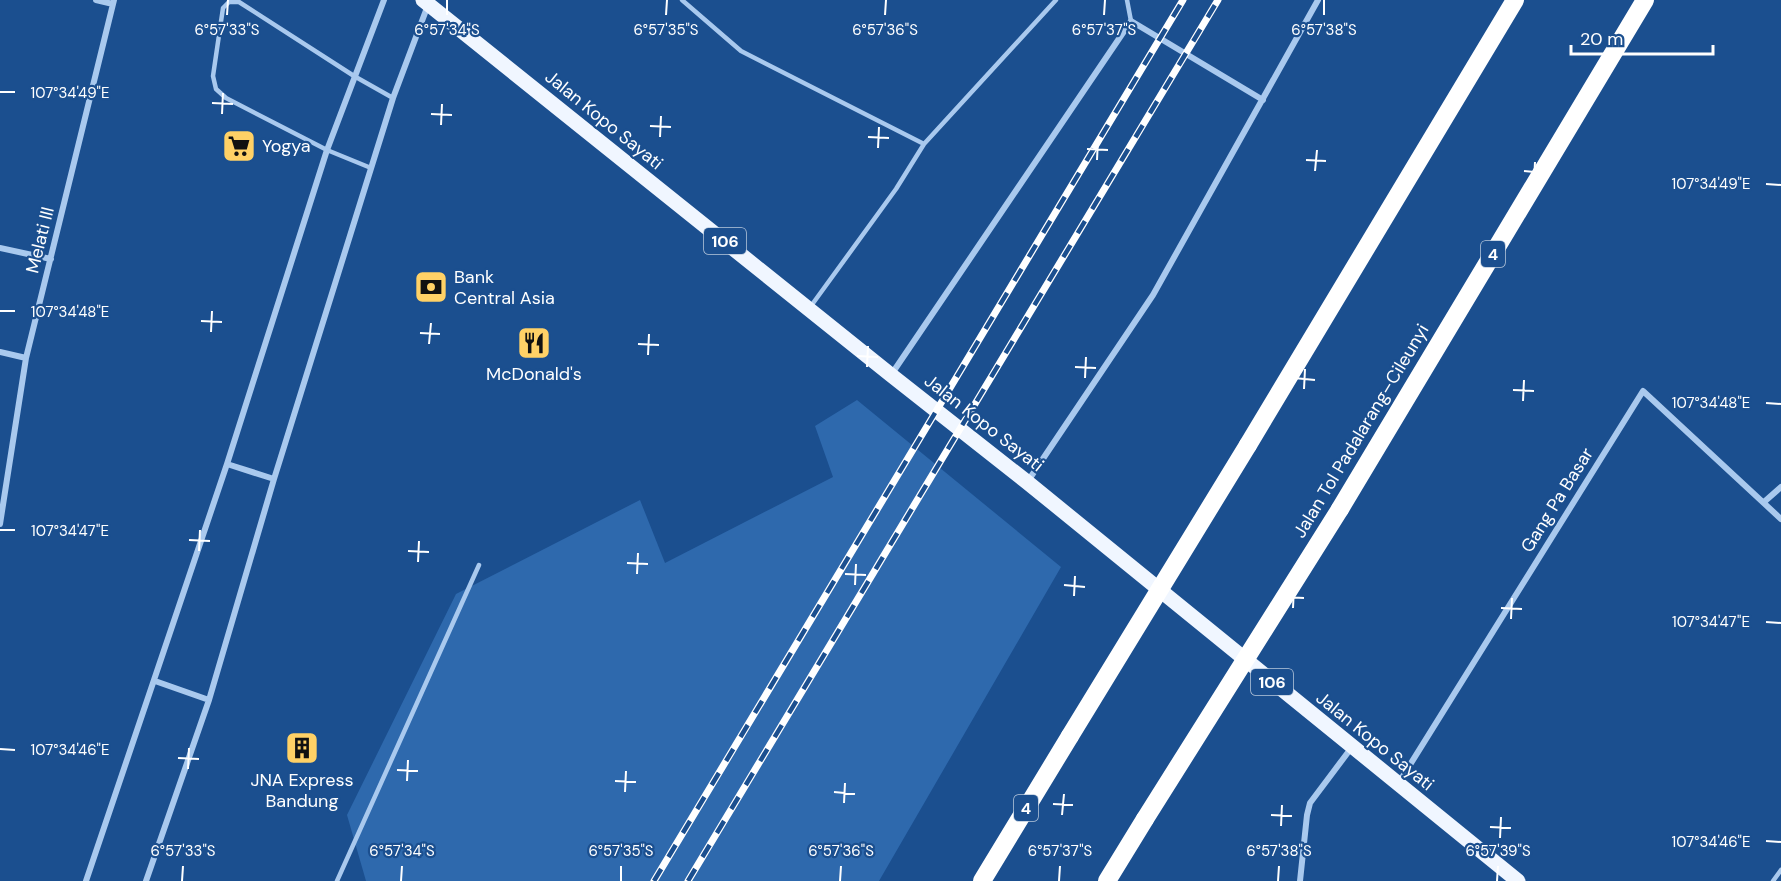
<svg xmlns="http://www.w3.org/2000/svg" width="1781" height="881" font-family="'DM Sans',sans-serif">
	<rect width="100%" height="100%" fill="#1b4f8f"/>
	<path fill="#2e69ad" d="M857,400L1061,567L879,881H366L347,815L456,594L640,500L665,563L833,477L815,426Z"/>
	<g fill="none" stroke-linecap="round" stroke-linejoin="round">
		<path stroke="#a9c9ee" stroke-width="4.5" d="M682,0L741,51L924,144
			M1127,0L1131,21
			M371,168L327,150L226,98L216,89L213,76L223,8L229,2H239L354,76L393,98
			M811,306L896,189L924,144L1056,0
			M337,881L479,565
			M1773,881L1781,870"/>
		<path stroke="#a9c9ee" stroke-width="6" d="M96,0L113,4
			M0,248L51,259
			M0,352L26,358
			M891,375L1131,21L1263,100
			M227,464L274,479
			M1028,481L1153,295L1318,0
			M1764,502L1781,487
			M0,524L26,358L114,0
			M155,681L209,700
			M1398,784L1643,391L1781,519
			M86,881L227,464L327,150L384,0
			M146,881L209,700L274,479L393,98L428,5
			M1300,881L1307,815L1310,803L1352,747"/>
		<path stroke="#f0f6ff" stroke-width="15" d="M423,0L891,375L1027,482L1518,881"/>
		<path stroke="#fff" stroke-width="18" d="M1248,445L1515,0
			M1340,509L1645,0
			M982,881L1070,736
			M1107,881L1145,819"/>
		<defs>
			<path id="rail" d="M654,881L1183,0
				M688,881L1218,0"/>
		</defs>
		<use href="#rail" stroke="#fff" stroke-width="7"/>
		<use href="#rail" stroke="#1b4f8f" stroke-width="4.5" stroke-dasharray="14" stroke-linecap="butt"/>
		<path stroke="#fff" stroke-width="18" d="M1070,736L1248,445
			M1145,819L1340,509"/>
	</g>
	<path fill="none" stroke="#fff" stroke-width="2" d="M227,15L228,0M447,15V0M666,15L667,0M885,15L886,0M1104,15L1105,0M1324,15V0M0,92H15M212,103L233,104M222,114L223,93M431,114L452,115M441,125L442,104M650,126L671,127M660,137L661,116M868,137L889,138M878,148L879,127M1087,149L1108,150M1097,160L1098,139M1306,160L1326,161M1315,171L1317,150M1524,171L1545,173M1534,182L1535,162M1766,184L1781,185M0,311H15M201,321L222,322M211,332L212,311M420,333L440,334M429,344L431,323M638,344L659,345M648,355L649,334M857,356L878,357M867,367L868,346M1075,367L1096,368M1085,378L1086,357M1294,378L1315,380M1304,389L1305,369M1513,390L1534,391M1523,401L1524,380M1766,403L1781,404M0,530H15M189,540L210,541M199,551L200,530M408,551L429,552M418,562L419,541M627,563L648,564M637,574L638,553M845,574L866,575M855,585L856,564M1064,585L1085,587M1074,596L1075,576M1283,597L1304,598M1293,608L1294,587M1501,608L1522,609M1511,619L1512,598M1766,622L1781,623M0,749L15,750M178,758L199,759M188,769L189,748M397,770L418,771M407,781L408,760M615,781L636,782M625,792L626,771M834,792L855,794M844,803L845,783M1053,804L1073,805M1062,815L1064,794M1271,815L1292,816M1281,826L1282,805M1490,827L1511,828M1500,838L1501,817M1766,841L1781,842M182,881L183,866M401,881L402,866M621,881V866M840,881L841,866M1059,881L1060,866M1278,881L1279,866M1497,881L1498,866"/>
	<defs>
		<symbol id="supermarket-square" viewBox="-11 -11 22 22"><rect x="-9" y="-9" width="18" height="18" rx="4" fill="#ffd166" stroke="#1b4f8f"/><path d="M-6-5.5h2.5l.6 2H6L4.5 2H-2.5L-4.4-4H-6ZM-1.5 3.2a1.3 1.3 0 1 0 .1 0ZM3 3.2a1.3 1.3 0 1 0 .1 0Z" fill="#111"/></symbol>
		<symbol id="bank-square" viewBox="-11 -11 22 22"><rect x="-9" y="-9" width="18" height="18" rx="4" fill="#ffd166" stroke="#1b4f8f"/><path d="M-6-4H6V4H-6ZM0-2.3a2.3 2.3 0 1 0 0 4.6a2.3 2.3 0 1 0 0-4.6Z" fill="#111"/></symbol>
		<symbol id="restaurant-square" viewBox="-11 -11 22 22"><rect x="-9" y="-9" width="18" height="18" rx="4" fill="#ffd166" stroke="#1b4f8f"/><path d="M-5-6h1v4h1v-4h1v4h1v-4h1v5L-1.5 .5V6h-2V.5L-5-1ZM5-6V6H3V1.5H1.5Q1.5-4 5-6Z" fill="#111"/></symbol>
		<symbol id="building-square" viewBox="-11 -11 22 22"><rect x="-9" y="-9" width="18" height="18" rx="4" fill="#ffd166" stroke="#1b4f8f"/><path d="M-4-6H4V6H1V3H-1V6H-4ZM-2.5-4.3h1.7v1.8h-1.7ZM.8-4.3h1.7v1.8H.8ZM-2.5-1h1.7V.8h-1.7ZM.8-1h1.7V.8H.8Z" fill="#111"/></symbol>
	</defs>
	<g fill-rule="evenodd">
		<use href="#supermarket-square" x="220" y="127" width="38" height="38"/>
		<use href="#bank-square" x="412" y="268" width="38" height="38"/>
		<use href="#restaurant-square" x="515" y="324" width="38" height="38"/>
		<use href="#building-square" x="283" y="729" width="38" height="38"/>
	</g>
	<g text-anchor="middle" stroke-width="4.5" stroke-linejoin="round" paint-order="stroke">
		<g fill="#1b4f8f" stroke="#bbcadd" stroke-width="1.5">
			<rect x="704" y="228" width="42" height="26" rx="4.5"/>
			<rect x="1481" y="241" width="24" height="26" rx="4.5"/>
			<rect x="1251" y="669" width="42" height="26" rx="4.5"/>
			<rect x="1014" y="795" width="24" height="26" rx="4.5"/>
		</g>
		<g font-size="16" font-weight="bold" fill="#fff">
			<text x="725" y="247">106</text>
			<text x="1493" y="260">4</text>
			<text x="1272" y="688">106</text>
			<text x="1026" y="814">4</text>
		</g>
		<g font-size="18" fill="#fff" stroke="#1b4f8f">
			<text transform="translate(604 120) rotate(39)" y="6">Jalan Kopo Sayati</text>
			<text transform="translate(40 240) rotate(-76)" y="6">Melati III</text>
			<text transform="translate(984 423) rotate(38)" y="6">Jalan Kopo Sayati</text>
			<text transform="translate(1361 431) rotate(-59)" y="6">Jalan Tol Padalarang–Cileunyi</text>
			<text transform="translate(1557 500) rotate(-58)" y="6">Gang Pa Basar</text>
			<text transform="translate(1375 741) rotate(39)" y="6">Jalan Kopo Sayati</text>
		</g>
		<g font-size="18" fill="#fff" stroke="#1b4f8f" text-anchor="start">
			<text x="262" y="152">Yogya</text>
			<text x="454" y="283">Bank<tspan x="454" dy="21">Central Asia</tspan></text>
			<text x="534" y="380" text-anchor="middle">McDonald's</text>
			<text x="302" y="786" text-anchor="middle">JNA Express<tspan x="302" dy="21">Bandung</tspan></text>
		</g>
	</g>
	<g font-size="15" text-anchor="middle" fill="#fff" stroke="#1b4f8f" stroke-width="4.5" stroke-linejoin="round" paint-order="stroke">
		<text x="227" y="35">6°57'33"S</text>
		<text x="447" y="35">6°57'34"S</text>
		<text x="666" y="35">6°57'35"S</text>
		<text x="885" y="35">6°57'36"S</text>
		<text x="1104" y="35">6°57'37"S</text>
		<text x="1324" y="35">6°57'38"S</text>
		<text x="70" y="98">107°34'49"E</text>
		<text x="1711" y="189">107°34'49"E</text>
		<text x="70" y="317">107°34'48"E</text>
		<text x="1711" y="408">107°34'48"E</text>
		<text x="70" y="536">107°34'47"E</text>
		<text x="1711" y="627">107°34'47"E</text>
		<text x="70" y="755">107°34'46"E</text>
		<text x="1711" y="847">107°34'46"E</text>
		<text x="183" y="856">6°57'33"S</text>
		<text x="402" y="856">6°57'34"S</text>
		<text x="621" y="856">6°57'35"S</text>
		<text x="841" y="856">6°57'36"S</text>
		<text x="1060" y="856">6°57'37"S</text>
		<text x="1279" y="856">6°57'38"S</text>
		<text x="1498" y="856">6°57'39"S</text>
	</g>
	<path d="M1571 45v9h142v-9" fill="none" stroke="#ffffff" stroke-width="3"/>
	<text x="1580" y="45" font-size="18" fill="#ffffff" stroke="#1b4f8f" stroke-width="4.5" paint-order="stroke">20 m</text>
</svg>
